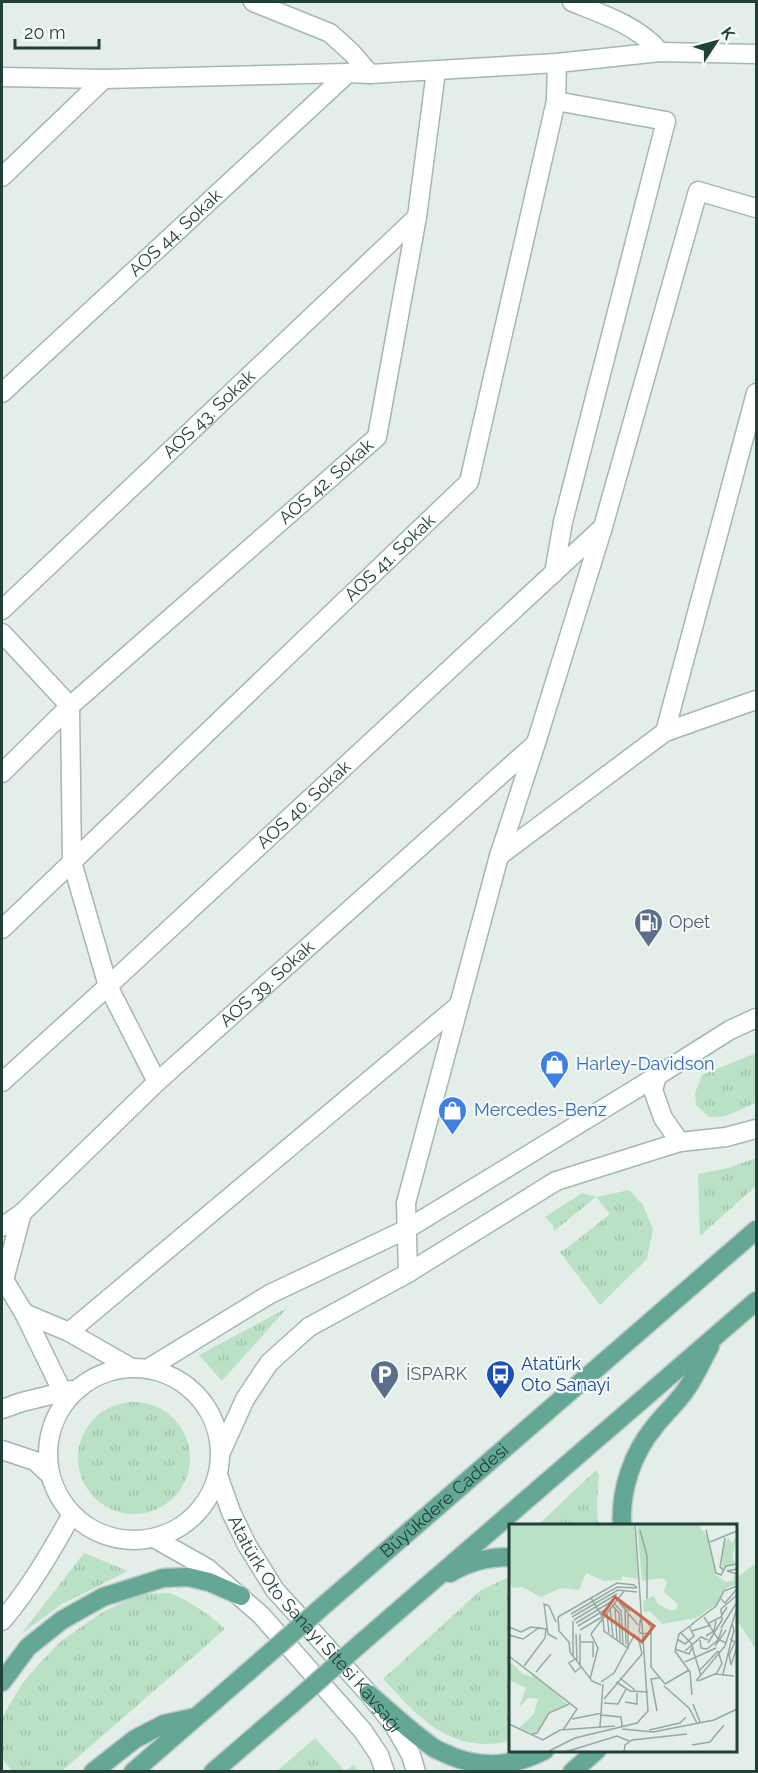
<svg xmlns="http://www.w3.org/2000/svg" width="758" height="1773" font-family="Raleway,sans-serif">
	<defs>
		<pattern id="grass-tufts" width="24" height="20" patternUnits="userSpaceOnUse" patternTransform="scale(1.5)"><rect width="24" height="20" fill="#bae1c5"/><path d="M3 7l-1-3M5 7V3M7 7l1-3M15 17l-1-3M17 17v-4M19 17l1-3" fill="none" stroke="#a0c2aa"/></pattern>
	</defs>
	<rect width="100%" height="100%" fill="#e3eee9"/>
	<path fill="url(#grass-tufts)" d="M756,1053V1103L725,1116L709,1117L696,1105L695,1093L702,1075Z
		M756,1158V1186L700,1236L698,1174L728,1168Z
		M629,1190L643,1205L653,1229L647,1259L600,1305L560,1252L567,1248L610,1214L596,1197L554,1231L553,1225L545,1217L582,1193L597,1197Z
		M287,1308L222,1381L199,1355Z
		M78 1458a56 56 0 1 1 112 0a56 56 0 1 1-112 0Z
		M596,1470L599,1475L597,1503L598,1525H538Z
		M84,1553L128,1571L62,1604L21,1634Z
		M507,1578H510V1741C503,1742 495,1744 487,1744C439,1744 413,1710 383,1679L481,1590Z
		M170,1593C191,1602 208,1613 225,1629L62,1771H12L4,1761L2,1752L3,1716L22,1684L38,1665L60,1642L101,1613L139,1594Z
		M315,1738L345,1771L354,1765L358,1771H277Z"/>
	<path fill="#bae1c5" d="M756,1563V1649L736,1619V1578Z"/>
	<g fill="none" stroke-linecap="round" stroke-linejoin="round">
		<defs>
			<g id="minor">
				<path d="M253,2L330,33L352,53L370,74"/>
				<path d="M572,2C602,14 639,26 660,52"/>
				<path d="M2,77L104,79L348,73L370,74L557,63L660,52L756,54"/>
				<path d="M2,177L104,79"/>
				<path id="s1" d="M2,393L348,73"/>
				<path d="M554,573L563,522L666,121L556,101"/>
				<path id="s2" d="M2,610L417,217"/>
				<path d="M2,633L70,706L72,862L108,986L157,1082"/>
				<path d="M665,732L756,393"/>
				<path id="s3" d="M2,773L70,706L377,437L417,217L436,71"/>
				<path d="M499,856L665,732L756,700"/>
				<path id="s4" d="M2,929L469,482L556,101L557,63"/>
				<path id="s5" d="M2,1082L108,986L602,528"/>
				<path d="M680,1142L663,1118L653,1090L657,1076L730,1030L756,1018"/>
				<path d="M22,1213L4,1280L24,1313L62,1391"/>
				<path id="s6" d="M2,1227L22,1213L157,1082L534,745"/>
				<path d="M408,1273L406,1203L499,856L536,743L603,527L698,191L756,208"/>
				<path d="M24,1313L69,1332L130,1367"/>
				<path d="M69,1332L459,1005"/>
				<circle cx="134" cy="1454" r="86"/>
				<path d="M149,1368L270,1294L407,1229L657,1076"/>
				<path d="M2,1409L22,1402L71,1390"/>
				<path d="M2,1450L35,1461L50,1475"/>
				<path d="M221,1452L245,1399L269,1363L309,1327L408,1273L556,1181L680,1142L726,1137L756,1129"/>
				<path d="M2,1621C30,1588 51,1552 72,1514"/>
			</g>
			<g id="tertiary">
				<path id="s7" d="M218,1475L231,1512L247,1545L275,1590L369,1694L394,1725L411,1755L416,1772"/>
				<path d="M154,1538L207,1568L261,1615L363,1731L379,1755L385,1772"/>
			</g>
			<g id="primary">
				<path d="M622,1526C620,1490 632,1454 655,1426C664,1414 676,1404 685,1391C695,1377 702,1361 710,1346"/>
				<path d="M450,1573C468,1562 490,1557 510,1557"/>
				<path id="s8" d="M322,1607L756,1230"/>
				<path d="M361,1643L756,1301"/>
				<path d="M2,1682L28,1647L62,1620L103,1597L163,1578L188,1577L209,1582L241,1596"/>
				<path d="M369,1694C390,1712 411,1732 434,1748C439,1751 445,1753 451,1756C483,1769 515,1766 545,1750"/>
				<path d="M93,1772L135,1739L164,1724L191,1718"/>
				<path d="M133,1772L249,1671"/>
				<path d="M213,1772L292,1704"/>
				<path d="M572,1772L597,1750"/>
			</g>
		</defs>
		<use href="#minor" stroke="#a5b7b0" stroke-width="21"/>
		<use href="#tertiary" stroke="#a5b7b0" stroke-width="21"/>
		<use href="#primary" stroke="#c1cac7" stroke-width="21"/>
		<use href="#minor" stroke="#fff" stroke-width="18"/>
		<use href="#tertiary" stroke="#fff" stroke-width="18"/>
		<use href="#primary" stroke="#64a796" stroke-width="18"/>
		<defs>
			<path id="primary-bridge" d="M249,1671L322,1607
				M292,1704L361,1643"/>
		</defs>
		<use href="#primary-bridge" stroke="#c1cac7" stroke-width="21" stroke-linecap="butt"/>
		<use href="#primary-bridge" stroke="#64a796" stroke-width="18"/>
	</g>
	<defs>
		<symbol id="fuel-pin" viewBox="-11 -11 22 30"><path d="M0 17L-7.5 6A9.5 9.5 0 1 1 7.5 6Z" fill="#5c6f8a" stroke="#f4faf7"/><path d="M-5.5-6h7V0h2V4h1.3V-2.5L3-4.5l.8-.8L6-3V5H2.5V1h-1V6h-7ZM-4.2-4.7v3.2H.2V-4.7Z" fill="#fff"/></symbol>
		<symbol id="shop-pin" viewBox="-11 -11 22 30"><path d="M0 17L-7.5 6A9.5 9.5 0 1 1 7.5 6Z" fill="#3f7fe0" stroke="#f4faf7"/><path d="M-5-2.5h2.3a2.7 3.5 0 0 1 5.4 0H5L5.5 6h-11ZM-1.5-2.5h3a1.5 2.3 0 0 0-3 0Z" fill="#fff"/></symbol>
		<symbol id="parking-pin" viewBox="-11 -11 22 30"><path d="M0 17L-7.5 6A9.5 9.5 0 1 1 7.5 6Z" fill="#5c6f8a" stroke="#f4faf7"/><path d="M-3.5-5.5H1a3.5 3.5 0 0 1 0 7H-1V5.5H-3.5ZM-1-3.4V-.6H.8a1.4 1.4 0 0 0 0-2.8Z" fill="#fff"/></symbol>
		<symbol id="bus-pin" viewBox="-11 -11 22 30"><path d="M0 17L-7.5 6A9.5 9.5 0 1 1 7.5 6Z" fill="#1a4fb4" stroke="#f4faf7"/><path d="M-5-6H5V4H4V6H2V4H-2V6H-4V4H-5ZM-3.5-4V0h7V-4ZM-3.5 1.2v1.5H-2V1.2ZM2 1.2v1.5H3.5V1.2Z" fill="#fff"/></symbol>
	</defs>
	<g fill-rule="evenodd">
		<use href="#fuel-pin" x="632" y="906" width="33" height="45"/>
		<use href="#shop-pin" x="538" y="1048" width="33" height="45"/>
		<use href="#shop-pin" x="436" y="1094" width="33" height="45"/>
		<use href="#parking-pin" x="368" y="1358" width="33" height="45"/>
		<use href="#bus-pin" x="484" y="1358" width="33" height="45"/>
	</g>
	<g text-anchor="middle" stroke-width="4.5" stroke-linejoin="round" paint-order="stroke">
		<g font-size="18" fill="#214138" stroke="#f4faf7">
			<text dy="6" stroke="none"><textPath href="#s1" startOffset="236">AOS 44. Sokak</textPath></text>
			<text dy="6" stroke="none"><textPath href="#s2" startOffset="285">AOS 43. Sokak</textPath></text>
			<text dy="6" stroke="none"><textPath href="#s3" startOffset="436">AOS 42. Sokak</textPath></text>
			<text dy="6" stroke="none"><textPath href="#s4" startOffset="537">AOS 41. Sokak</textPath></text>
			<text dy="6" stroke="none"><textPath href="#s5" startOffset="410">AOS 40. Sokak</textPath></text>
			<text dy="6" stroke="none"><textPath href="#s6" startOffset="360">AOS 39. Sokak</textPath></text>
			<text dy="6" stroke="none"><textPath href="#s8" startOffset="162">Büyükdere Caddesi</textPath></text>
			<text dy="6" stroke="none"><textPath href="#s7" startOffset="180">Atatürk Oto Sanayi Sitesi Kavşağı</textPath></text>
		</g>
		<g font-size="18" fill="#4e5e75" stroke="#f4faf7" text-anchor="start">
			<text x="669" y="928">Opet</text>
			<text x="406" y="1380">İSPARK</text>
		</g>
		<g font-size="18" fill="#366cbe" stroke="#f4faf7" text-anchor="start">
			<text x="576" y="1070">Harley-Davidson</text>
			<text x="474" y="1116">Mercedes-Benz</text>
		</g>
		<g font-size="18" fill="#164399" stroke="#f4faf7" text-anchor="start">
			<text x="521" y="1370">Atatürk<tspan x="521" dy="21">Oto Sanayi</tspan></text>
		</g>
	</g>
	<g transform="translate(509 1524)">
		<rect width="228" height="228" fill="#e3eee9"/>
		<path d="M228,12L223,34L227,40L213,45L214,23L219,14L223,19Z" fill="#bae1c5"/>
		<path d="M0,0H125L129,55L113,52V56L95,57L77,49L70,66L52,64L32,73L13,63L4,64L0,60ZM128,0H189L198,13L207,51L217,58L224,57L226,50L228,60L217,64L208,80L187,94L153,100L141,87L135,88L134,77L145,72L149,80L160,86H167L169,80L155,68L158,58L154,54L133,57ZM0,137L14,150L23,153L24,149L58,180L42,187L26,210L10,204L25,190L29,175L19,174L10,183L17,164L0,156Z" fill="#bae1c5"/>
		<path fill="none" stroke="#95a9a2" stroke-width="1.5" d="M131,6L138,32V75M197,6L207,49L212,51L217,42L228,40M201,18L228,7M228,45L218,47L228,50M214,46L211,43L216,14M82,74L94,94L95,107L119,124V90M212,75L216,79L228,65M105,79L112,87L114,120M103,81L110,89L111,118M101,84L104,113M106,84L108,116M116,86L117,120M121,87L110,78L129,101M62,90L108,63L128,64M98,90L100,109M49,93L108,59L125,61L128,64M49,93L50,107L60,118L61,128L83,157L92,161M63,93L109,66L128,68M195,93L209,115L217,119M135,95L142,103V113M65,96L108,70M64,97V132M47,98L40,82L35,80L39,110L48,115M67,99L105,76M200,99L212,93L218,83M183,100L207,82L215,67L228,62M69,102L99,84M0,103L12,108L22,103L37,105L36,114L15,142M212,104L228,78M71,106L93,93M183,107L202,101M130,108L132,90M130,109L142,110V143L156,160M172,109L182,119L192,152M67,110L68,136M82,110L115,67M0,111L14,115L31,103M197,112L205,107L207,97M168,115L176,120L185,112L180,102M221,115L226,118L220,131L222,141M191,116L192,124L198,125L209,116L213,105M71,118H84V133M199,119L213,96L212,85L228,71M206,122L217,106M166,125L180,130L184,122M176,127L192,113L199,116M0,132L68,185L54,206M66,135L60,139L66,148L72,143M176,138L207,124M71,141V110M222,141L228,123M190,147L209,127M27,148L42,130M207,150L213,140L209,127M214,150L225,106L223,100M111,154L126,166M81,155L89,124L82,110M187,157L216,122L228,84M189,157L206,150L225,152M92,158L105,149L126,110M107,158L121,167L139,168M156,160L180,146M155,162L180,184L188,199M183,171L181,148L166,127L170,110L185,99M95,175L133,130L129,112M116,178L128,180V169M95,179L109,180L117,165M184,180L191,198M148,187L142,155L150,154M92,191L112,193L113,202M63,195L93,189M0,200L34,216L51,206L106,202M91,203L94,160M113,205L144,208L205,196L228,185M140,206L171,199L177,193M23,210L28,209L40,189L60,180M183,221L201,218L215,201M38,228L66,214L128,199L139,187L126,0M56,228L108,212L120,217M115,228L116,221L123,216L178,210"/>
		<path fill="#c66c4c" fill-opacity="0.15" stroke="#c66c4c" stroke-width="3" d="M106,73L145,102L133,118L94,90Z"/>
		<rect width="228" height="228" fill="none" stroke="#214138" stroke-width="3"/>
	</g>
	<rect width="758" height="1773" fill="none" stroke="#214138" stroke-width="6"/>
	<g transform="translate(716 42) rotate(54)" stroke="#f4faf7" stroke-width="4.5" paint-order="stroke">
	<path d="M0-4.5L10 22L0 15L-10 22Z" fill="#214138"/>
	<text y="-9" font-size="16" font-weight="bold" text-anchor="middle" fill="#214138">K</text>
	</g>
	<path d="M15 39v9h84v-9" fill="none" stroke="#214138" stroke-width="3"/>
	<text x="24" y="39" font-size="18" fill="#214138" stroke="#f4faf7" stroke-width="4.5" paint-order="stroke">20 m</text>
</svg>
